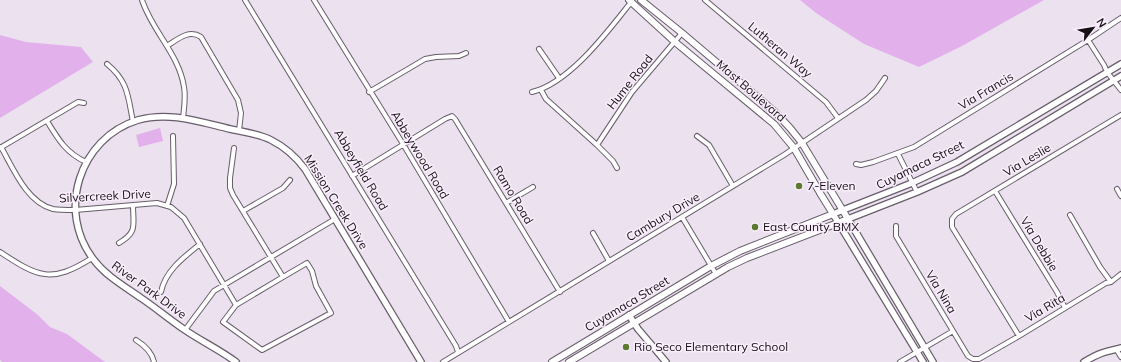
<svg xmlns="http://www.w3.org/2000/svg" width="1121" height="362" font-family="Mulish,sans-serif">
	<rect width="100%" height="100%" fill="#ece1ef"/>
	<path fill="#e2b1ec" d="M800,0H1044L962,46L919,67L864,44L816,13Z
		M0,35L26,42L81,47L93,62L0,118Z
		M160,128L163,141L139,147L136,135Z
		M0,286L38,315L50,327L67,334L105,362H2L0,360Z"/>
	<g fill="none" stroke-linecap="round" stroke-linejoin="round">
		<defs>
			<path id="street" d="M142,0C152,31 179,54 184,87C186,97 184,108 183,118
				M245,0L456,346L458,352
				M314,0L403,144L509,322
				M705,0L826,102L838,118
				M1088,40L1104,65L1107,72L1121,90
				M167,46C178,39 189,29 201,37L238,100L241,113L239,131
				M539,49L559,78
				M107,64C128,81 128,96 133,122
				M541,90L546,99L597,145L613,161L617,168
				M369,92L425,59L436,57L459,56L466,53
				M532,92C570,83 608,31 632,1
				M47,121C58,139 66,153 86,162
				M697,136L709,145L733,186
				M597,145L632,92L682,33
				M1,147C13,168 27,203 53,209C60,210 68,210 75,210L157,203L171,207L184,218L236,305L223,322L262,350L331,313L316,286L312,271L307,263L283,277L233,195L230,188V178L234,148
				M0,148L78,102L84,103
				M898,154L917,192
				M856,164L861,165L873,162L914,147L1088,40L1121,18
				M352,176L445,119L452,116L455,119L560,292
				M1117,189L1121,196
				M995,191L1057,292L1065,308
				M506,203L533,187
				M167,206L174,184L173,136
				M243,211L283,188L290,180
				M1070,215L1100,267L1111,282
				M682,217L716,274
				M896,226V236L968,356L973,359H979L1019,336L1106,283L1111,282L1121,274
				M593,233L609,261
				M119,243C138,232 133,225 133,205
				M0,252C38,277 51,284 92,258
				M161,292C165,271 184,257 200,244
				M236,305L283,277
				M185,330L214,291L335,219
				M1019,336L952,227V219L956,214L1121,115
				M136,340C144,345 152,352 154,362
				M1116,349L1121,357
				M443,362L784,155L866,100L876,91L885,78
				M900,362L953,331"/>
			<path id="secondary" d="M629,315L638,329L666,362
				M236,362C220,350 201,341 185,330C170,320 156,308 141,298C124,286 106,276 94,260C56,212 79,138 138,120C169,111 200,122 230,129C244,132 259,134 271,140C285,147 296,157 305,169L421,362
				M923,362L833,214L912,183L957,162L1121,64
				M933,362L848,219L917,192L962,172L1121,76
				M1084,362C1099,353 1104,352 1121,348"/>
			<path id="primary" d="M629,0L675,42L774,124L794,148L819,191
				M552,362L711,266L740,251L833,214L820,193
				M569,362L728,267L747,258L848,219L802,143L790,128L775,112L682,33L641,0"/>
		</defs>
		<use href="#street" stroke="#685e6a" stroke-width="6"/>
		<use href="#secondary" stroke="#685e6a" stroke-width="8"/>
		<use href="#primary" stroke="#685e6a" stroke-width="8"/>
		<use href="#street" stroke="#fff" stroke-width="4"/>
		<use href="#secondary" stroke="#fff" stroke-width="5.5"/>
		<use href="#primary" stroke="#fff" stroke-width="6"/>
	</g>
	<g fill="#5b7a30" stroke="#faeefc" stroke-width="1.5">
		<circle cx="799" cy="186" r="4"/>
		<circle cx="755" cy="227" r="4"/>
		<circle cx="626" cy="347" r="4"/>
	</g>
	<g text-anchor="middle" stroke-width="3" stroke-linejoin="round" paint-order="stroke">
		<g font-size="12" fill="#141015" stroke="#faeefc">
			<text transform="translate(780 50) rotate(40)" y="4">Lutheran Way</text>
			<text transform="translate(630 82) rotate(-52)" y="4">Hume Road</text>
			<text transform="translate(751 91) rotate(41)" y="4">Mast Boulevard</text>
			<text transform="translate(986 91) rotate(-31)" y="4">Via Francis</text>
			<text transform="translate(420 155) rotate(59)" y="4">Abbeywood Road</text>
			<text transform="translate(1027 160) rotate(-31)" y="4">Via Leslie</text>
			<text transform="translate(920 165) rotate(-26)" y="4">Cuyamaca Street</text>
			<text transform="translate(361 170) rotate(59)" y="4">Abbeyfield Road</text>
			<text transform="translate(513 195) rotate(59)" y="4">Ramo Road</text>
			<text transform="translate(105 196) rotate(-3)" y="4">Silvercreek Drive</text>
			<text transform="translate(336 202) rotate(58)" y="4">Mission Creek Drive</text>
			<text transform="translate(663 217) rotate(-31)" y="4">Cambury Drive</text>
			<text transform="translate(1039 244) rotate(59)" y="4">Via Debbie</text>
			<text transform="translate(149 290) rotate(36)" y="4">River Park Drive</text>
			<text transform="translate(941 292) rotate(59)" y="4">Via Nina</text>
			<text transform="translate(627 304) rotate(-31)" y="4">Cuyamaca Street</text>
			<text transform="translate(1045 308) rotate(-31)" y="4">Via Rita</text>
		</g>
		<g font-size="12" fill="#141015" stroke="#faeefc" text-anchor="start">
			<text x="807" y="190">7-Eleven</text>
			<text x="763" y="231">East County BMX</text>
			<text x="634" y="351">Rio Seco Elementary School</text>
		</g>
	</g>
	<g transform="translate(1093 28) rotate(59)" stroke="#faeefc" stroke-width="3" paint-order="stroke">
	<path d="M0-3L7 15L0 10L-7 15Z" fill="#141015"/>
	<text y="-6" font-size="11" font-weight="bold" text-anchor="middle" fill="#141015">N</text>
	</g>
</svg>
